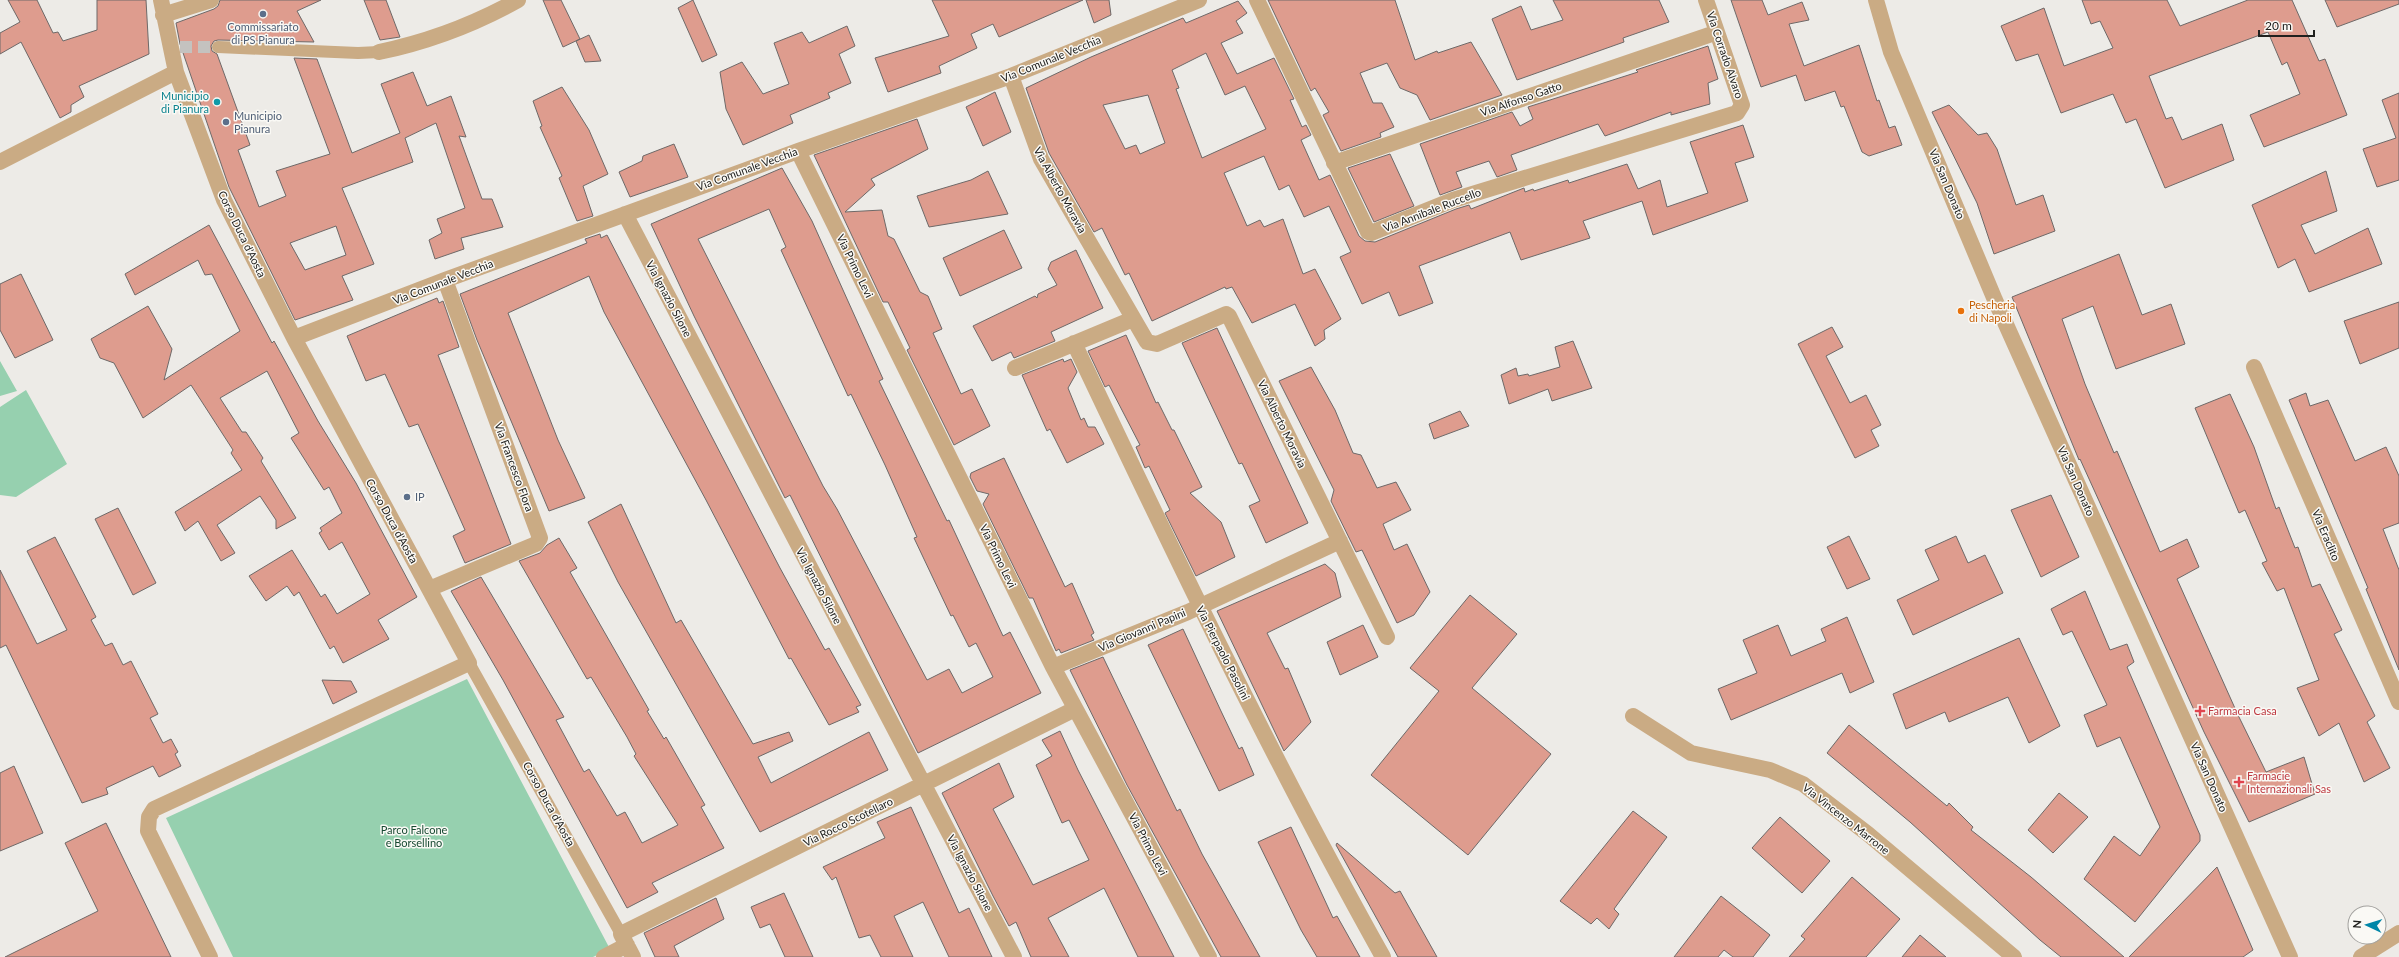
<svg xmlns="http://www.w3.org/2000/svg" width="2399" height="957" font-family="Lato,sans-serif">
	<rect width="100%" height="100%" fill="#edebe7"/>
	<path fill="#96d0af" d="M0,361L17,391L0,396Z
		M26,390L67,464L16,497L0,495V407Z
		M467,679L610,949L593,957H233L166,818Z"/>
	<path fill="#de9c8e" stroke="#6e6968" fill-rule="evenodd" d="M8,0H37L53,33L58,32L63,41L97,30V0H146L149,54L79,86L84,97L71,105V112L60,118L21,42L0,54V33L20,22Z
		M220,0H321L297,11L314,42L218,40L214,41L211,46L212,51L217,54L250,145L238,150L259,207L286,196L276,171L330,154L294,58L317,59L352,153L400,133L381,84L413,72L427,106L451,96L466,137L459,136L482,199H492L503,227L461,238L464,249L435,259L429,240L442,233L437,219L465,208L436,123L405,138L413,162L342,188L374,264L342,276L353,300L295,320L229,187L180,44L176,23L214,9L218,6ZM336,226L346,255L305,270L290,243Z
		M364,0H386L400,37L380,40Z
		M543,0H561L580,39L563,47Z
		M693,0L717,55L702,62L678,8Z
		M932,0H1083L999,37L993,24L971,34L977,48L939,66L941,73L888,92L875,58L949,36Z
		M1086,0H1109L1111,15L1094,23Z
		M1268,0H1395L1415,60L1437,51L1438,53L1471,42L1502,95L1430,120L1417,95L1400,88L1387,63L1360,73L1373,103H1382L1394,127L1380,133L1381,137L1341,151L1323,115L1329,112L1315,88L1311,91Z
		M1553,0H1659L1669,22L1623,38L1624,42L1517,80L1492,19L1521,6L1531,30L1563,20Z
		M1731,0H1762L1768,15L1802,2L1809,20L1789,24L1804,66L1859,45L1877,101L1879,100L1889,128L1895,126L1902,145L1869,156L1862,152L1844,106L1841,107L1835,91L1805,101L1796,75L1761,87Z
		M2082,0H2167L2180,26L2248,0H2292L2319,61L2325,59L2347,115L2264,147L2250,115L2300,94L2287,62L2282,65L2268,32L2149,76L2166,119L2172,117L2182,140L2222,124L2234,160L2165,188L2136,119L2126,123L2113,94L2061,113L2038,54L2016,61L2001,26L2044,8L2064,66L2113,48L2100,21L2091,24Z
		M2325,0H2399V4L2337,27Z
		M1238,1L1247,13L1236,21L1243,33L1221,43L1237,74L1274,58L1294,99L1290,100L1302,127L1306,125L1311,135L1301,140L1319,180L1330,175L1359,236L1365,241L1375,242L1456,209L1469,205L1471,209L1524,188L1525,192L1533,189L1534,191L1568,180L1569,183L1627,164L1638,189L1660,180L1667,207L1708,193L1690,142L1743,125L1754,157L1735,163L1748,201L1653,235L1642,201L1583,221L1590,238L1521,260L1510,232L1419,266L1433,303L1399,316L1389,292L1362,304L1340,257L1351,252L1329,206L1304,217L1289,185L1279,190L1264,156L1224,173L1247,226L1260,220L1264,227L1283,219L1303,274L1315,269L1341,319L1324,330L1325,339L1315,346L1295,304L1252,323L1232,287L1226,289L1225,287L1152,321L1129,273L1125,275L1102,228L1094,232L1049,153L1026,88L1091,57L1183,18L1186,23ZM1206,53L1225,95L1245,86L1266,129L1202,158L1176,89L1179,88L1172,70ZM1148,95L1165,143L1140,154L1136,145L1125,149L1103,105Z
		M847,26L855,46L839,54L851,83L828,93L830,98L790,115L793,123L743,145L726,109L720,72L742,62L763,94L789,84L774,43L802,32L809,43Z
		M589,35L601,61L585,62L576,41Z
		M1708,46L1718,79L1708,83L1710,104L1671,115V112L1605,136L1598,124L1511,155L1517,170L1497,177L1489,161L1456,172L1462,187L1440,195L1420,144L1512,112L1520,126L1533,119L1528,107L1638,72L1636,70Z
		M562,87L589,130L608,174L583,186L593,216L577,221L559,178L562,176L540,127L542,126L533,101Z
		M995,92L1011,132L983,146L966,107Z
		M2399,93V180L2377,187L2363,149L2396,138L2382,100Z
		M1949,105L1978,135L1987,133L1997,149L2016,205L2043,195L2055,231L1994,254L1977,203L1932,112Z
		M917,119L928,149L871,179L875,185L845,212L882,210L888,236L894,239L920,292L928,296L942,329L933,333L961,394L972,389L990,426L954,445L907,350L910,348L888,302H883L814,155Z
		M674,144L688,177L630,197L619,172L642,161L643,156Z
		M1390,154L1414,206L1374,222L1348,168Z
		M782,168L812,221L883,379L879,381L947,521L949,520L1003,636L1010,632L1041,693L918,753L790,495L785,498L694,316L651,224ZM769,209L786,247L781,250L848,396L851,394L885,465L917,537L914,538L951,616L953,615L969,647L976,643L993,677L962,693L949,669L927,680L837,509L823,486L698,239Z
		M988,171L1008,214L929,227L917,196L971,180Z
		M2326,171L2337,211L2301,225L2315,254L2368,228L2382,264L2309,292L2295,259L2278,268L2252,205Z
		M209,225L272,343L274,341L318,421L356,483L417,597L378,620L389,639L343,663L334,646L330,649L299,592L294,596L287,586L266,601L249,576L292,550L321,597L325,594L337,614L370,594L342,542L329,550L319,533L322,531L320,528L342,513L329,487L324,490L291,438L299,433L267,371L220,398L242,432H246L263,458L261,461L296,518L276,529V520L260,496L217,525L235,553L221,561L198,521L185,531L175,512L242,470L231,453L233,450L191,385L143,418L114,363L100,358L91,339L148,306L172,349L164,380L240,331L212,274L205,275L198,260L135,295L125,274Z
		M1004,230L1022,268L960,296L943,258Z
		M600,234L601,238L607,235L780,568L825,650L829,648L861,705L856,707L859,712L829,725L791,658L789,659L706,500L604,312L589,276L508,313L558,440L585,498L549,511L477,340L460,294L587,243L585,239Z
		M1076,250L1103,308L1051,332L1055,341L1014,358L1011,352L992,361L973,326L1035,296L1037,298L1038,294L1057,285L1048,269L1051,262Z
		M2119,254L2142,315L2171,304L2185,344L2116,369L2093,306L2062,319L2085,384L2114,453L2117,451L2160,552L2187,539L2199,567L2177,579L2238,715L2266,772L2304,757L2315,794L2249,822L2204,732L2080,459L2079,460L2012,297Z
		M21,274L53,340L15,358L0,330V284Z
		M437,298L439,303L443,301L459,347L438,355L511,544L465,563L453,536L465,530L418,424L409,427L385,374L366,381L347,336Z
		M2399,302V348L2360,364L2344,321Z
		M1832,327L1843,347L1826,356L1850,403L1866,395L1881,425L1871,430L1879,446L1855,458L1798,344Z
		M1217,328L1308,523L1266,543L1249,506L1260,501L1242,463L1239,464L1182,343Z
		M1126,335L1156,403L1158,402L1172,430H1174L1202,487L1190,493L1221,522L1235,557L1196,576L1165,513L1170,510L1149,466L1145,468L1136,447L1140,445L1109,385L1105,387L1088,351Z
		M1573,341L1592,388L1552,401L1548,389L1509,404L1501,375L1516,368L1518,376L1528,374L1529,376L1560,367L1555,347Z
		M1063,359L1064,362L1071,359L1077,372L1068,388L1081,420L1084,418L1088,427H1095L1104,444L1067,463L1050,429L1047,431L1022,375Z
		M1311,367L1335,410L1353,453L1361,455L1377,488L1396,482L1411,510L1383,524L1394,550L1407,544L1430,592L1414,615L1397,623L1362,550L1356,552L1331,501L1334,490L1279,381Z
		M2306,393L2310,406L2328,400L2355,461L2386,447L2399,476V523L2383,529L2399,570V670L2366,589L2368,588L2289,400Z
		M2230,394L2254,447L2276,509L2279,507L2295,548L2298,547L2312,587L2320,584L2342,630L2334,634L2375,716L2367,722L2390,768L2364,782L2339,723L2319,736L2297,688L2319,680L2284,588L2277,591L2262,563L2267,561L2245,510L2239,513L2195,408Z
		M1460,411L1469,426L1434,439L1429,424Z
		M1004,458L1065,587L1072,583L1094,633L1091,635L1094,640L1061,653L1059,649L1056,651L1033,598H1029L983,504L989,494L977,491L970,477L971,473Z
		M2051,495L2079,557L2041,577L2011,510Z
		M621,504L676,623L681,620L753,744L789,732L793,741L758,757L771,783L869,732L888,770L760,832L618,582L588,522Z
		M118,508L156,583L133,595L95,519Z
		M1849,536L1870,579L1847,589L1827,547Z
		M1956,536L1968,563L1985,555L2003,593L1913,635L1897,600L1939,580L1925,550Z
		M55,537L96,617L91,620L105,646L112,643L123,665L131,661L158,714L150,718L163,743L171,739L178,752L175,754L181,766L159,777L153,766L106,788L108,794L82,803L6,645L0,648V570L37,644L67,630L27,551Z
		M559,538L577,568L570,572L649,710L647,711L664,739L666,737L705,805L701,807L724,848L652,883L658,892L627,908L503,680L451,591L481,577L564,717L556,720L584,772L589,769L617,816L625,812L642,843L678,825L634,756L636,754L627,737L591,677L587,679L519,561L540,553L547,545Z
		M1325,564L1335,573L1341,597L1267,633L1285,669L1288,668L1311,722L1284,751L1217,611Z
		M2085,591L2110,650L2127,644L2134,662L2127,667L2200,835V841L2135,922L2084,879L2114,836L2140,856L2160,827L2120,737L2097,747L2084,715L2107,705L2072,631L2063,635L2051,609Z
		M1470,595L1517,634L1472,688L1551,754L1468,855L1371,775L1439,691L1410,668Z
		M1847,617L1874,682L1850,693L1842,673L1731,720L1718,689L1757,673L1743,640L1778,625L1791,656L1826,641L1821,629Z
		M1363,625L1378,657L1340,675L1327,642Z
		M1183,629L1220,709L1239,749L1242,747L1254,775L1219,791L1148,645Z
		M2019,638L2060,726L2029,743L2008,697L1949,722L1945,712L1906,729L1893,694Z
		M1103,657L1177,811L1180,809L1202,854L1260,957H1221L1127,785L1070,670Z
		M322,680L351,681L357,692L333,704Z
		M1849,725L1947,806L1949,803L1973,827L1971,830L2031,877L2124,957H2061L2040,940L1910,822L1827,753Z
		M1060,731L1078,770L1174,957H1138L1104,888L1048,918L1069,957H1031L1016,922L1009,926L993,896L942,793L999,763L1014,797L993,809L1033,885L1089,860L1069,820L1062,823L1036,765L1052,756L1042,740Z
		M14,766L43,833L0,851V773Z
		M2059,793L2088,817L2053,853L2028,830Z
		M911,807L959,913L969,908L992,957H949L923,902L894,916L913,957H881L870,935L859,938L836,877L832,880L823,867L885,838L877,822Z
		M1633,811L1667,837L1614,909L1619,914L1609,929L1597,918L1591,924L1560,901Z
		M1780,817L1830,861L1802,893L1752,848Z
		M106,823L171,957H5L98,911L65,843Z
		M1291,827L1333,918L1337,916L1360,957H1317L1301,930L1258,842Z
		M1337,843L1395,893L1400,891L1437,957H1398L1336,845Z
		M2217,867L2253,950L2243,957H2129Z
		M1852,877L1900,919L1866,957H1789L1805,939L1801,936Z
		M784,893L813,957H785L770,924L760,928L751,907Z
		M1721,896L1770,935L1753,957H1733L1724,950L1718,957H1674Z
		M716,898L724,919L674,946L679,957H655L644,933Z
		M1920,935L1946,957H1902Z"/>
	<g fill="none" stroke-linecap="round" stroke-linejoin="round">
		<path stroke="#c4c2bf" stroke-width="12" stroke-dasharray="12 6" stroke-linecap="butt" d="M180,47H218"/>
		<path stroke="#caab84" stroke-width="12" d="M218,47L358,53L379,52
			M469,663L621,934"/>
		<path stroke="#caab84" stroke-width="16" d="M161,0L176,72L224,200L294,338L469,663L154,809L149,817L148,831L210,957
			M1257,0L1368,232L1371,233L1453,200L1737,113L1742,105L1706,0
			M1876,0L1891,52L1995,300L2290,957
			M163,15L211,0
			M379,52C427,42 475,24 518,0
			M1011,76L1041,159L1147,342L1157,344L1226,314L1229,316L1387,637
			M798,151L1053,667L1209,957
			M0,162L176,72
			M1334,163L1709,35
			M625,214L1014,957
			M294,338L445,280L798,151L1011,76L1199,0
			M1074,343C1172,550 1271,757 1383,957
			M2254,367L2399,702
			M1015,368L1133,319
			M429,589L536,544L540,538L445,280
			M1053,667L1188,612L1340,541
			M1633,716L1691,753L1770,770L1803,784L1868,834L2014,957
			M604,957L627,945
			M633,957L621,934L1075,709
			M2361,957L2399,933"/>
	</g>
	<g fill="#5c6f8a" stroke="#faf9f5" stroke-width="1.5">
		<circle cx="263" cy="14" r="4"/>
		<circle cx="226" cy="122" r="4"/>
		<circle cx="407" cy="497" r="4"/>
	</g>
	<circle fill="#0f9aa8" stroke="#faf9f5" stroke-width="1.5" cx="217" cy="102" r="4"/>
	<circle fill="#e8710a" stroke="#faf9f5" stroke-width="1.5" cx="1961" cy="311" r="4"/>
	<g fill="#e0444e" stroke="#faf9f5" stroke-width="1.5">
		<path d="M2198 705h4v4h4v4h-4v4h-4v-4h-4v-4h4z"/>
		<path d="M2237 776h4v4h4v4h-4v4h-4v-4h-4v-4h4z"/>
	</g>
	<g text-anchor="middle" stroke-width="3" stroke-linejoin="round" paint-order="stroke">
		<g font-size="11" fill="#4e5e75" stroke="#faf9f5" text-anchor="start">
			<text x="263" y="31" text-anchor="middle">Commissariato<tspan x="263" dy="13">di PS Pianura</tspan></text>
			<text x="234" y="120">Municipio<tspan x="234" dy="13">Pianura</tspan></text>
			<text x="415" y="501">IP</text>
		</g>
		<g font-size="11" fill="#20201e" stroke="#faf9f5">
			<text transform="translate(1725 55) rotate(71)" y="4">Via Corrado Alvaro</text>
			<text transform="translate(1051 59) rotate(-22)" y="4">Via Comunale Vecchia</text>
			<text transform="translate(1521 99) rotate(-19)" y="4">Via Alfonso Gatto</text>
			<text transform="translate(747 169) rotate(-20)" y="4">Via Comunale Vecchia</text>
			<text transform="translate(1947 184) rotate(67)" y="4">Via San Donato</text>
			<text transform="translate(1060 190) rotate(61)" y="4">Via Alberto Moravia</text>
			<text transform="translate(1432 210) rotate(-21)" y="4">Via Annibale Ruccello</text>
			<text transform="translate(242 234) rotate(64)" y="4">Corso Duca d'Aosta</text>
			<text transform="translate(855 266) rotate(64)" y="4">Via Primo Levi</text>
			<text transform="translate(443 282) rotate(-21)" y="4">Via Comunale Vecchia</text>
			<text transform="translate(669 299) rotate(62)" y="4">Via Ignazio Silone</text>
			<text transform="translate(1282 424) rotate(64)" y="4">Via Alberto Moravia</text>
			<text transform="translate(514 467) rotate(70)" y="4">Via Francesco Flora</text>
			<text transform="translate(2076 481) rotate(66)" y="4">Via San Donato</text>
			<text transform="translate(392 521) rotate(61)" y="4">Corso Duca d'Aosta</text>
			<text transform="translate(2326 535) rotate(67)" y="4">Via Eraclito</text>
			<text transform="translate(998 556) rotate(64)" y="4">Via Primo Levi</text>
			<text transform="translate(819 586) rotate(62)" y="4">Via Ignazio Silone</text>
			<text transform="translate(1142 630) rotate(-23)" y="4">Via Giovanni Papini</text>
			<text transform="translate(1223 653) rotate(63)" y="4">Via Pierpaolo Pasolini</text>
			<text transform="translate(2209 777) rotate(66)" y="4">Via San Donato</text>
			<text transform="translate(549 804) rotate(61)" y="4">Corso Duca d'Aosta</text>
			<text transform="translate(1846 819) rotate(38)" y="4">Via Vincenzo Marrone</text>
			<text transform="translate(848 822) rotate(-26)" y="4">Via Rocco Scotellaro</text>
			<text transform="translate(1148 844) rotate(62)" y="4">Via Primo Levi</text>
			<text transform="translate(970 873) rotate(62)" y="4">Via Ignazio Silone</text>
		</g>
		<g font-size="11" fill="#0d838f" stroke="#faf9f5" text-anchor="end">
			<text x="209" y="100">Municipio<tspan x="209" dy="13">di Pianura</tspan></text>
		</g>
		<g font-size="11" fill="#c56008" stroke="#faf9f5" text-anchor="start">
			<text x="1969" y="309">Pescheria<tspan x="1969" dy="13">di Napoli</tspan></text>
		</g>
		<g font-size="11" fill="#be3a42" stroke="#faf9f5" text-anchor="start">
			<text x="2208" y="715">Farmacia Casa</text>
			<text x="2247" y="780">Farmacie<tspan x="2247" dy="13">Internazionali Sas</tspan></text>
		</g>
		<g font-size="11" fill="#164931" stroke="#faf9f5">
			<text x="414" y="834">Parco Falcone<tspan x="414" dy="13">e Borsellino</tspan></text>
		</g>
	</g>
	<g transform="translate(2367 925) rotate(274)"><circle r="19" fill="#faf9f5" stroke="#a3a29f"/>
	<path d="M0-3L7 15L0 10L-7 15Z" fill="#0086a8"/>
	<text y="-6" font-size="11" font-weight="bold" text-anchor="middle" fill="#20201e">N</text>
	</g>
	<path d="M2259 30v6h55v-6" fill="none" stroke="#20201e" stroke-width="2"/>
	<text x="2265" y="30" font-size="12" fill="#20201e" stroke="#faf9f5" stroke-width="3" paint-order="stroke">20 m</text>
</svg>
